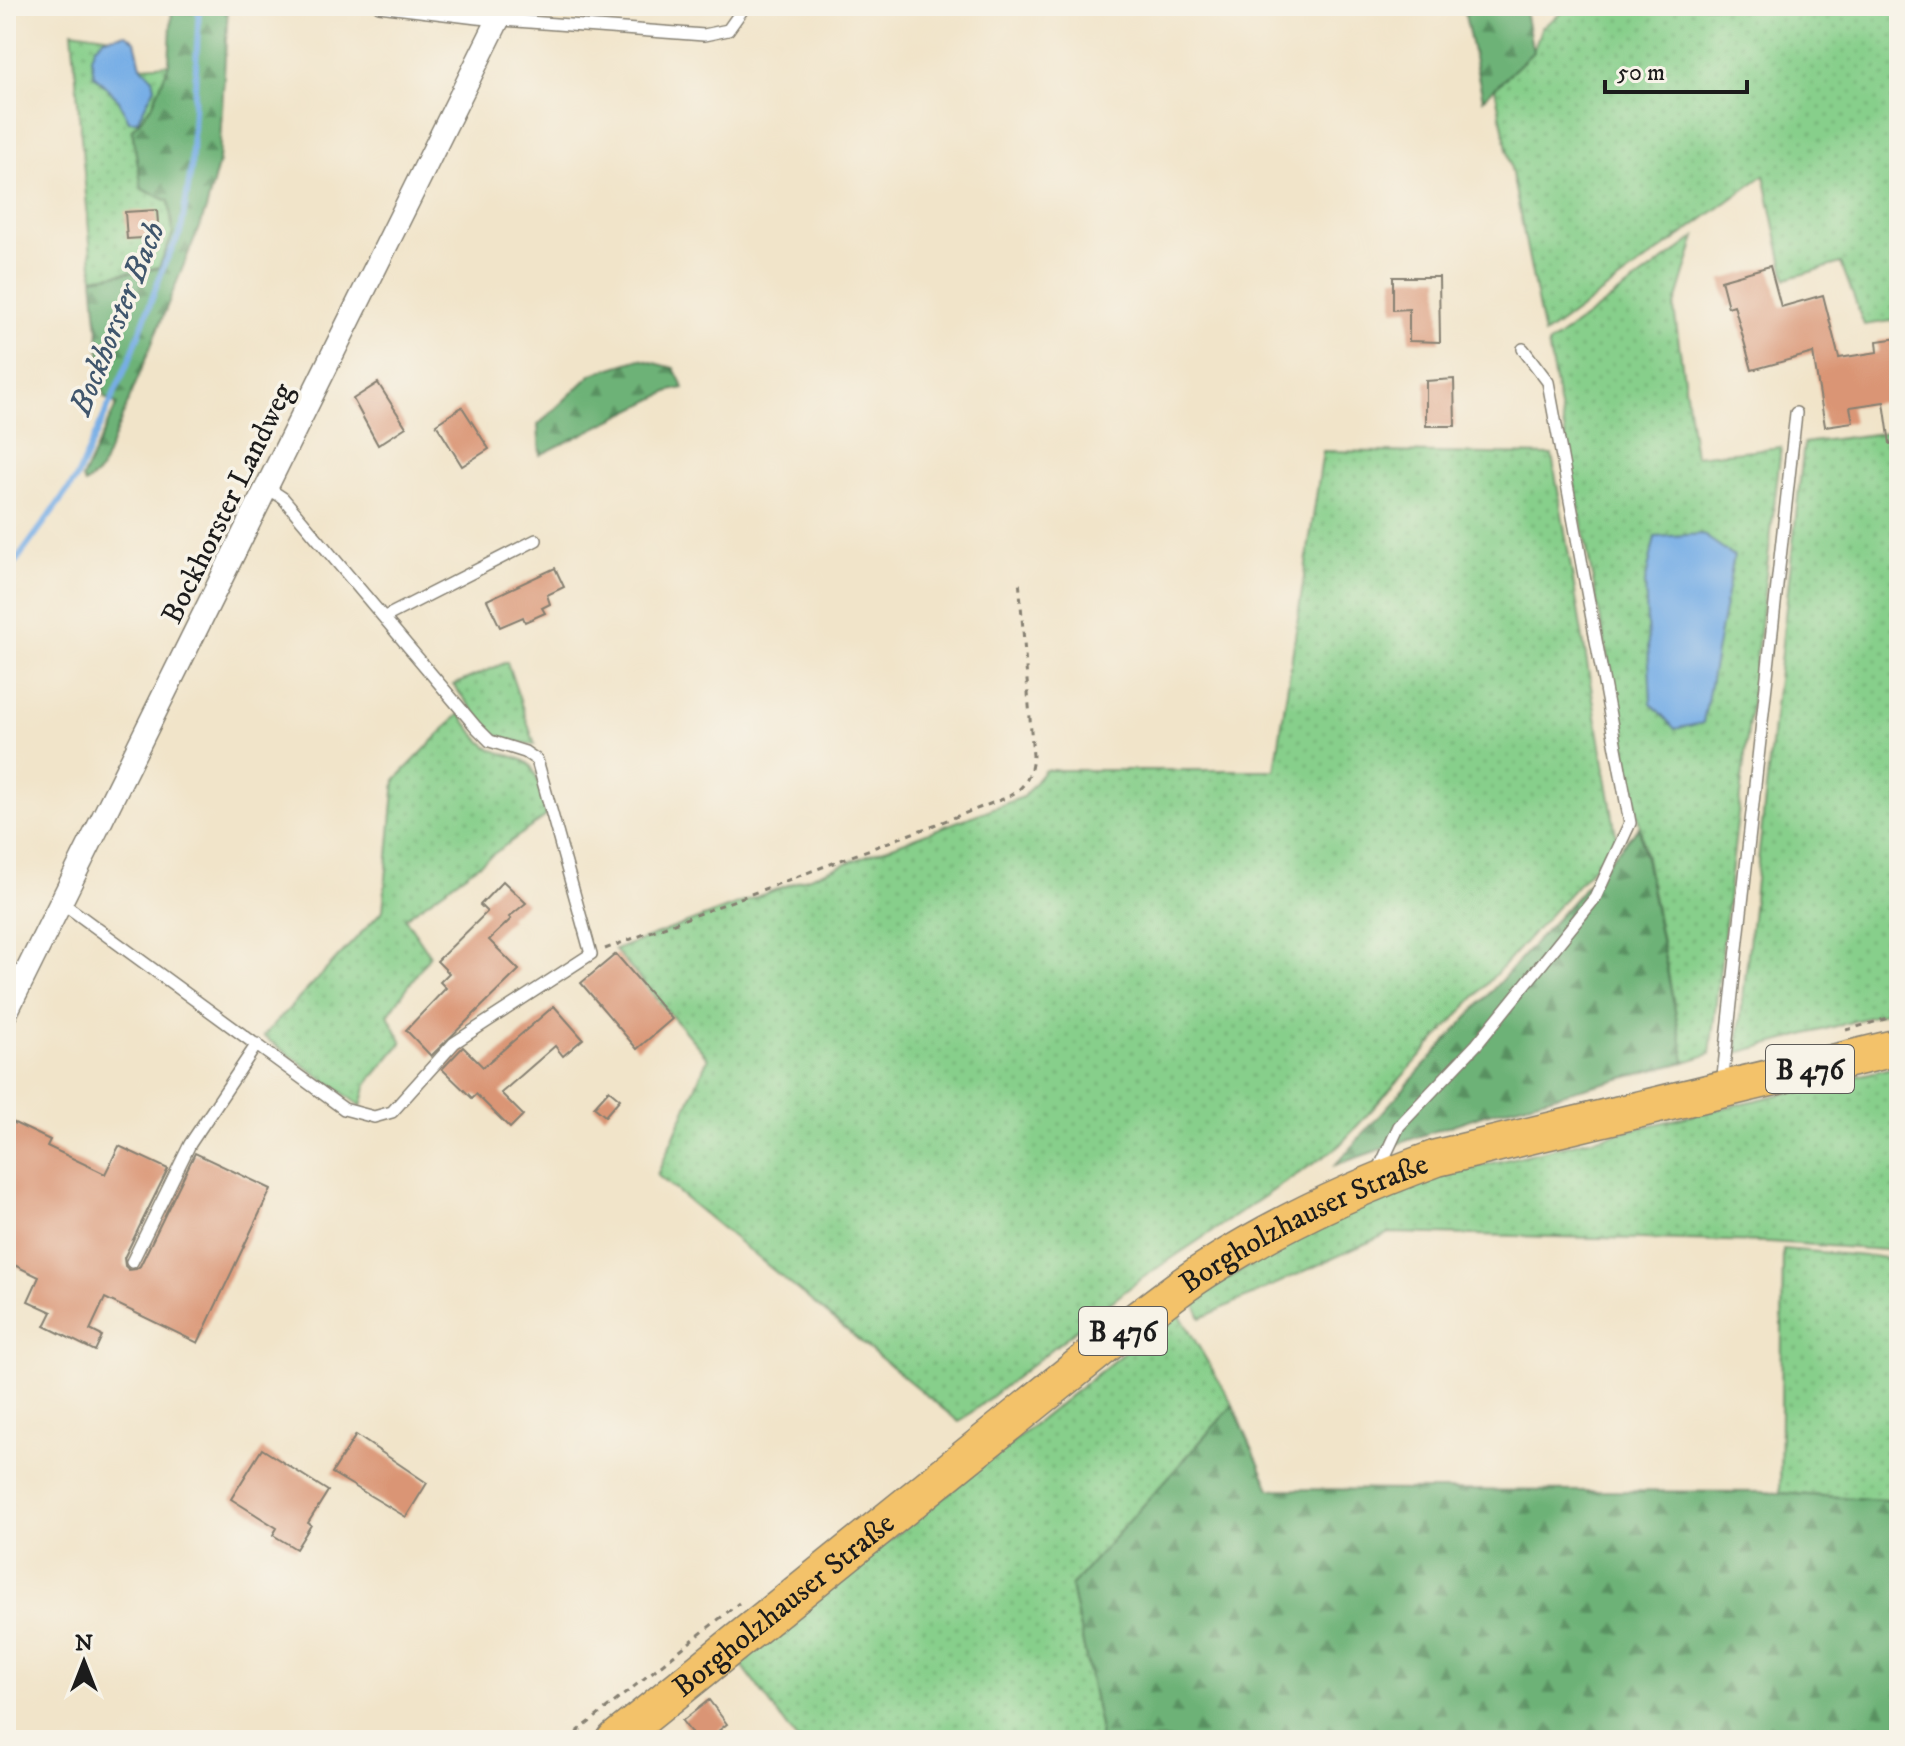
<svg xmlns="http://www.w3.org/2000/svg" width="1905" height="1746" font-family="'IM FELL DW Pica',serif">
	<defs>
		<pattern id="grass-dots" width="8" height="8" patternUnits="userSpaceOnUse" patternTransform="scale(2)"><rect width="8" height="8" fill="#87cf8b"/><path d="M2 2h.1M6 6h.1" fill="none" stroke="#74b177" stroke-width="1.8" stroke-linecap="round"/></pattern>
		<pattern id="forest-firs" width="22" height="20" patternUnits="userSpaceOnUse" patternTransform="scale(2)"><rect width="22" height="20" fill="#6db277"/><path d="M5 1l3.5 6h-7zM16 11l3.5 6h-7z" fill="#599061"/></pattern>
	</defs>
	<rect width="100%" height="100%" fill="#f7f3e8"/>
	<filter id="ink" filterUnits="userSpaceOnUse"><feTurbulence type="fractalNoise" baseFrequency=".0125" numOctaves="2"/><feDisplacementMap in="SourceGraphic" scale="16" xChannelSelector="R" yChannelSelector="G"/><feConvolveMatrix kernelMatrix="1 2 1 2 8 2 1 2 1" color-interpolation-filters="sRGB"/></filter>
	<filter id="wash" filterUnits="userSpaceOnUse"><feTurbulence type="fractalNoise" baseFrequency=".006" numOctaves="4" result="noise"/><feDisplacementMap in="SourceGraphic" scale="32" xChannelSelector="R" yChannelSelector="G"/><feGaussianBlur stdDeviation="1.8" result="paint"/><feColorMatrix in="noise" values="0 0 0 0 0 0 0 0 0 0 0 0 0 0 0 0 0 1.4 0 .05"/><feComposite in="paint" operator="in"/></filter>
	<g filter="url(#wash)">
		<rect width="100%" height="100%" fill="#f1e4c9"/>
		<path fill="url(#grass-dots)" stroke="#527654" stroke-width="2" d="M1571,6H1899V320L1864,325L1841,263L1786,279L1764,175L1544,335L1495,88L1533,52L1541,28Z
			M72,31L107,36L104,38L94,75L118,99L129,121L153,79L141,66L169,64L153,104L132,130L142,189L169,201L173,233L159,267L93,278Z
			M1696,237L1674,309L1695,456L1781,447L1710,1054L1685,1062L1548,345Z
			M1899,431V1009L1737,1053L1804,443Z
			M1323,451L1552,455L1617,841L1338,1147L1138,1281L959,1422L657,1175L708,1058L615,950L1023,797L1045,770H1275Z
			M507,662L535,745L508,740L491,732L453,685Z
			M460,713C468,726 476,738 488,747C502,756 525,756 532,768C540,780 542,802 546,816L405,918L430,955L388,1015L402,1042L367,1084L361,1106L263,1036L383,910L395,780Z
			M1899,1066V1251L1769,1242L1389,1233L1201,1318L1193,1300L1315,1226L1417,1181Z
			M1783,1249L1899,1259V1501L1780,1493Z
			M1177,1310L1233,1405L1071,1586L1100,1726L1099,1740H797L739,1661Z"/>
		<path fill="url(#forest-firs)" stroke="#44674a" stroke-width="2" d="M172,6H228L219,161L206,210L100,472L85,484L82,479L117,404L104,397L93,278L160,268L173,233L169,201L142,189L132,130L153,104L169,64Z
			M1463,6H1524L1533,52L1483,99Z
			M640,359L674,368L684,388L670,391L540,455L538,425L592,374Z
			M1639,827L1685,1062L1485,1114L1335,1165Z
			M1233,1405L1270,1489L1763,1492L1899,1501V1740H1099L1100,1726L1071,1586Z"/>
		<path fill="#77aee6" stroke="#4a6581" stroke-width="2" d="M126,34L135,41L141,66L153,79L155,87L137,121H129L118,99L94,75L91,57L95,46L104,38Z
			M1702,534L1734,556L1703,723L1675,729L1651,703L1645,583L1655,537Z"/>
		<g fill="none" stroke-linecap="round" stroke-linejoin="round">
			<path stroke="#77aee6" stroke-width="6" d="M6,575L76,479L131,356L165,263L181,231L191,170L199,6"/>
		</g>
		<g id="blocks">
			<path fill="#da9574" d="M157,210L159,237L127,239L125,212Z
				M1770,266L1781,307L1823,295L1839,358L1878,352L1877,341L1899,338V443L1890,444L1884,402L1850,407L1853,422L1825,426L1813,353L1752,370L1734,305L1728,307L1721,280Z
				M1393,277H1439L1440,342L1409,341V309L1393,310Z
				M1454,379L1455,426H1426V381Z
				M378,383L406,427L378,445L353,399Z
				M462,407L489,449L462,466L436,424Z
				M555,568L564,587L547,595L550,604L542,608L545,613L525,622L523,617L500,627L487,600Z
				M503,881L526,903L509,917L511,919L489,940L519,970L431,1056L406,1030L446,988L440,982L449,973L437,961L487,912L480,905Z
				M616,954L672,1019L637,1049L581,983Z
				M554,1006L583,1039L563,1056L555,1046L501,1093L523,1115L510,1128L476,1094L472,1098L442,1069L463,1047L483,1067Z
				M609,1090L620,1099L605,1116L594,1107Z
				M6,1119L50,1140L47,1146L105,1174L119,1146L168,1169L124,1258L125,1266L129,1270L136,1269L140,1266L195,1153L271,1189L198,1343L105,1298L90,1330L102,1336L95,1351L45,1326L52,1312L28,1301L39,1277L6,1261Z
				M356,1435L427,1483L406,1517L332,1473Z
				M262,1449L328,1491L308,1523L311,1525L296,1549L273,1535L277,1528L231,1499Z
				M709,1700L727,1724L707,1740H697L682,1721Z"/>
		</g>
	</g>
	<g filter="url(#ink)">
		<use href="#blocks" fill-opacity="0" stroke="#868072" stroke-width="2"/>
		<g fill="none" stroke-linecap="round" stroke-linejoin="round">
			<defs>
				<path id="lane" d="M379,6L477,18L704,35L728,30L745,6
					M385,617L536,540
					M61,902L344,1109L374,1117L392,1112L454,1043L591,954L537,760L525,752L490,741L476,727L283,498L268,488
					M1722,1085L1796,413
					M1378,1171L1399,1126L1477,1044L1595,898L1630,823L1548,382L1523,349
					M132,1262L190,1144L257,1044"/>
				<path id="street" d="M6,1013L505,6"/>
				<g id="primary">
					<path id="s1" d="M615,1740L1134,1322C1159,1304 1183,1284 1209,1268C1281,1222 1357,1187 1437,1158L1899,1047"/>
				</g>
			</defs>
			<use href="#lane" stroke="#868072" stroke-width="14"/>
			<use href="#street" stroke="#868072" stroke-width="25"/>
			<use href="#primary" stroke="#868072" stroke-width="39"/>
			<path stroke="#868072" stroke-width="3" stroke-dasharray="6 6" stroke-linecap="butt" d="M605,949L1003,799C1024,790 1031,778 1033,756L1019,579
				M1846,1030L1899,1015
				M567,1740L739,1603"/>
			<use href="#lane" stroke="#fff" stroke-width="11"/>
			<use href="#street" stroke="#fff" stroke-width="22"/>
			<use href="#primary" stroke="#f3c26a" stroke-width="36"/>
		</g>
	</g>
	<g text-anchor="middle" stroke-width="7" stroke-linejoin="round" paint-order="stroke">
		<g fill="#f7f3e8" stroke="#5e5c59" stroke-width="2">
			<rect x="1766" y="1045" width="88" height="48" rx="6"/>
			<rect x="1079" y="1307" width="88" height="48" rx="6"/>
		</g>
		<g font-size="28" font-weight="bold" fill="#1c1c1c">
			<text x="1810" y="1079">B 476</text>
			<text x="1123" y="1341">B 476</text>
		</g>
		<g font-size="30" fill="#1c1c1c" stroke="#f7f3e8">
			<text transform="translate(227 503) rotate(-64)" y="10">Bockhorster Landweg</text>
			<text dy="10" stroke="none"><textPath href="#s1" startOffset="864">Borgholzhauser Straße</textPath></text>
			<text dy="10" stroke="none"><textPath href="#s1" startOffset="216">Borgholzhauser Straße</textPath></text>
		</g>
		<g font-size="32" font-style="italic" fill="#40566d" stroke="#f7f3e8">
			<text transform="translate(116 318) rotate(-68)" y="11">Bockhorster Bach</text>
		</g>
	</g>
	<rect width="1905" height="1746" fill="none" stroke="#f7f3e8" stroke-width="32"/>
	<g transform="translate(84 1662)" stroke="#f7f3e8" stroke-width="6" paint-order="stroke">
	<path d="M0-6L14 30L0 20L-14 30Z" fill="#1c1c1c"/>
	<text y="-12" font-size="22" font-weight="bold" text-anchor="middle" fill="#1c1c1c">N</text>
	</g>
	<path d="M1605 80v12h142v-12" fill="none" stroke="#1c1c1c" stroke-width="4"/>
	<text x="1617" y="80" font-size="24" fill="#1c1c1c" stroke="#f7f3e8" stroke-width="6" paint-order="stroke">50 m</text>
</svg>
